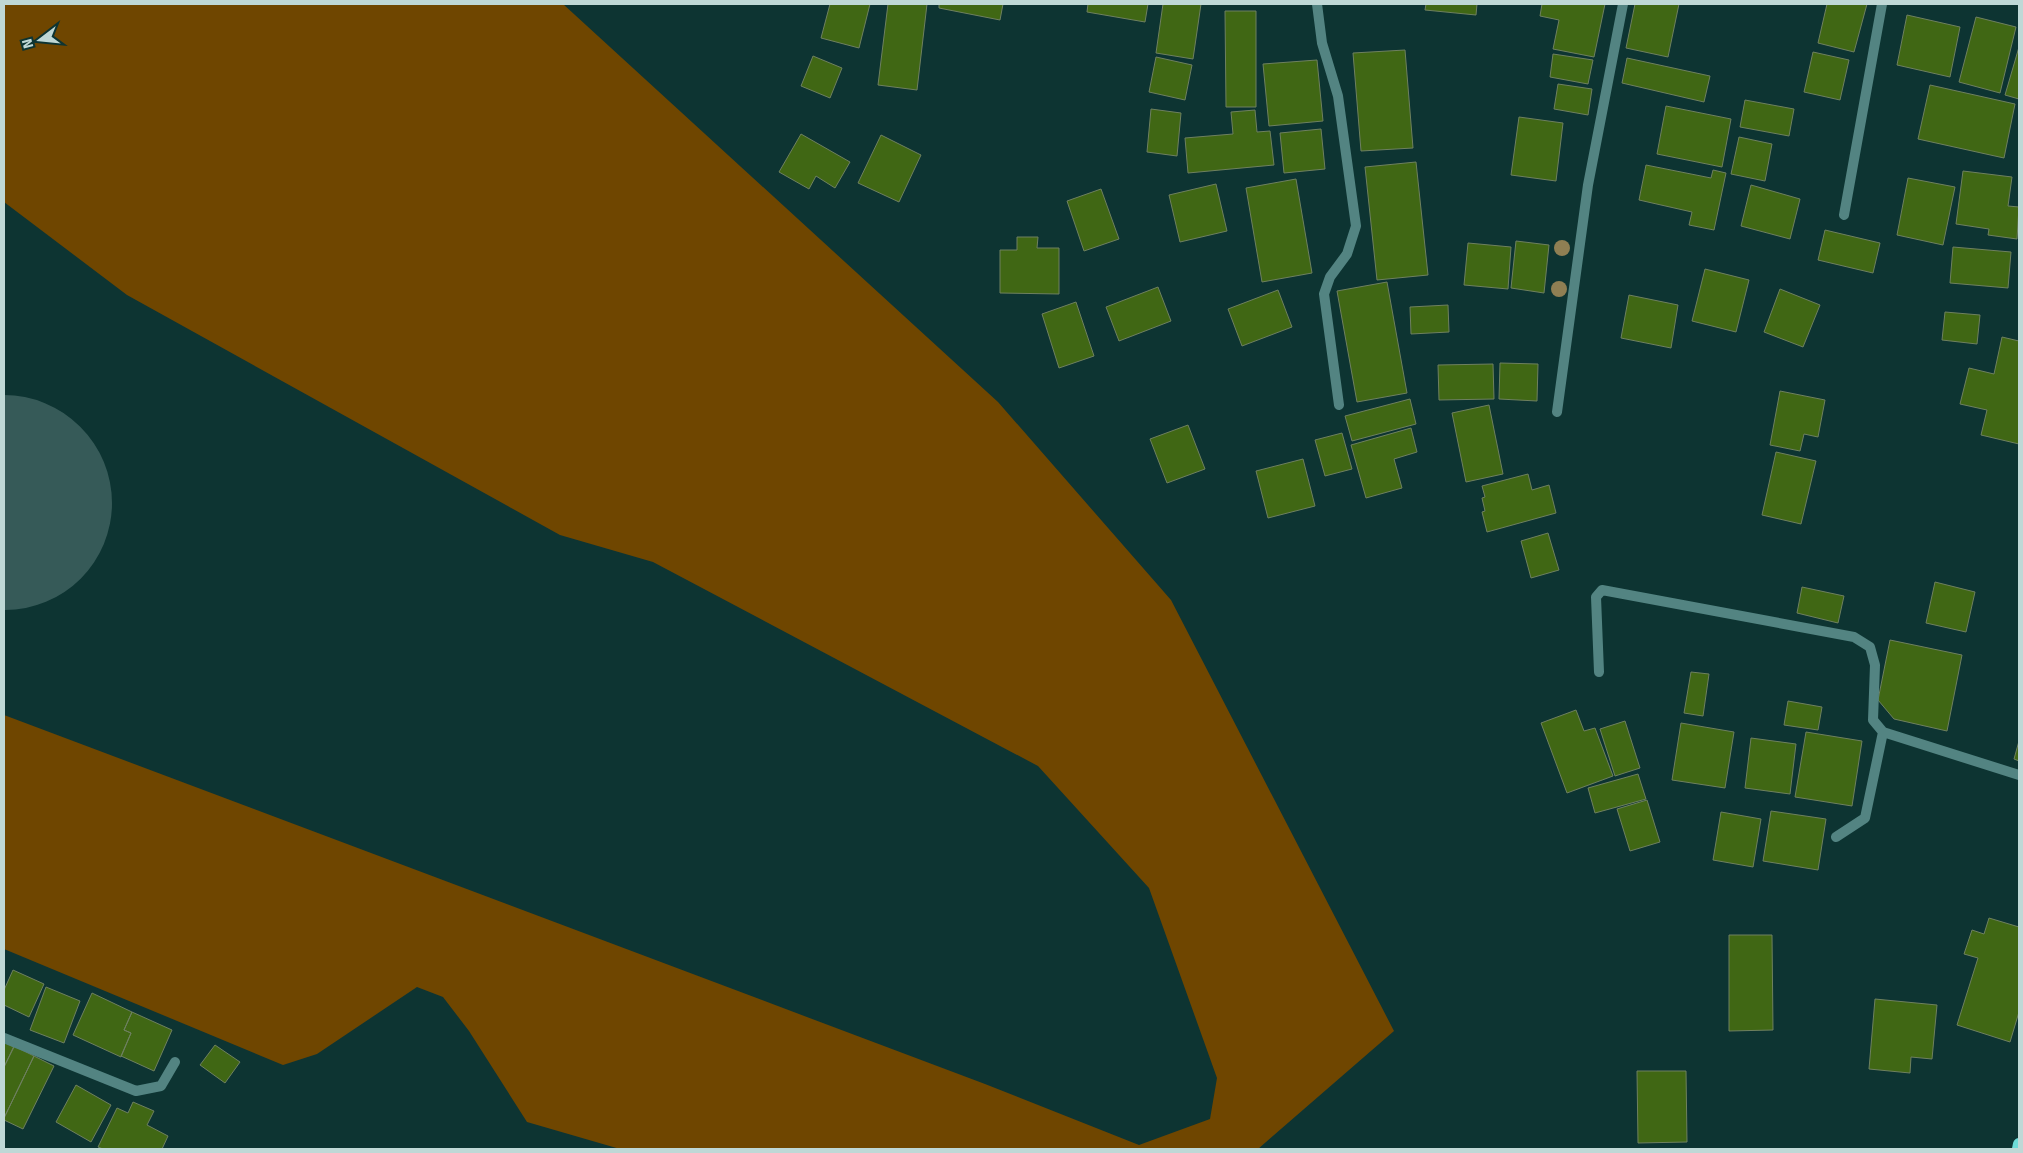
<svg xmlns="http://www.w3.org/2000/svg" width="2023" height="1153" font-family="'Fira Sans',sans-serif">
	<rect width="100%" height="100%" fill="#0d3432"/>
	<path fill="#6f4600" d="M4,4H563L998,402L1171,600L1394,1031L1258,1149H620L527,1122L469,1031L443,997L417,987L317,1054L283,1065L4,949V715L985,1084L1139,1145L1210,1119L1217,1078L1149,888L1038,766L653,562L560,535L127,295L4,202Z"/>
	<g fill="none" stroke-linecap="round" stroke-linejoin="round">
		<path stroke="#365a58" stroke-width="214" d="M4,502L5,503"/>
	</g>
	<path fill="#406714" stroke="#6e8060" d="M830,4H870L859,48L821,38Z
		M888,4H927L917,90L878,85Z
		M939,4H1003L1000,20L939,8Z
		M1088,4H1148L1145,22L1087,12Z
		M1163,4H1201L1193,59L1156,53Z
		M1426,4H1477L1476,15L1425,10Z
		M1542,4H1605L1594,57L1553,49L1559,20L1540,16Z
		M1635,4H1679L1668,57L1626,48Z
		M1827,4H1867L1854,52L1818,43Z
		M1225,11H1256V107H1226Z
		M1907,15L1960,27L1950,77L1897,65Z
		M1976,17L2016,27L2000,93L1959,82Z
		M2019,47V99L2005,95Z
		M1405,50L1413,148L1361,151L1353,53Z
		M1813,52L1849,60L1840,100L1804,92Z
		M1553,54L1593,60L1588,84L1550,77Z
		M813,56L842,68L830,98L801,86Z
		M1156,57L1192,65L1185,100L1149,92Z
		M1627,58L1710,76L1704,102L1622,83Z
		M1317,60L1323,121L1269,126L1263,64Z
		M1558,84L1592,89L1588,115L1554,109Z
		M1930,85L2015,104L2004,158L1918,139Z
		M1745,100L1794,109L1789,136L1740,127Z
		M1666,106L1731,119L1722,167L1657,154Z
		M1151,109L1181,113L1177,156L1147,152Z
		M1255,110L1257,132L1270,131L1274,165L1188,173L1185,138L1233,134L1231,112Z
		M1519,117L1563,123L1556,181L1511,175Z
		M1321,129L1325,169L1284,173L1280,133Z
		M801,134L850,162L835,188L816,176L809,189L779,172Z
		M881,135L921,155L899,202L858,183Z
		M1739,137L1772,144L1765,181L1731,174Z
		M1416,162L1428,275L1377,280L1365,167Z
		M1646,165L1711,178L1713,170L1726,173L1714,230L1689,225L1692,212L1639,200Z
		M1963,171L2012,177L2008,206L2019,207L2017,239L1988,235L1989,229L1956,224Z
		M1908,178L1955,187L1943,245L1897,235Z
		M1296,179L1312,273L1262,282L1246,188Z
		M1216,184L1227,231L1180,242L1169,195Z
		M1751,185L1800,199L1790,239L1741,226Z
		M1101,189L1119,239L1084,251L1067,201Z
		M1825,230L1880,243L1873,273L1818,260Z
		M1017,237H1038L1037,248H1059V294L1000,293V250H1017Z
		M1516,241L1549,245L1544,293L1511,288Z
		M1468,243L1511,247L1508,289L1464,285Z
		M1953,247L2011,252L2008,288L1950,283Z
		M1705,269L1749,280L1736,332L1692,321Z
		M1387,282L1407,393L1357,402L1337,291Z
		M1158,287L1171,321L1119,341L1106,307Z
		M1780,289L1820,305L1803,347L1764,332Z
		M1278,290L1292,327L1242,346L1228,309Z
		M1629,295L1678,305L1671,348L1621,338Z
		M1076,302L1094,356L1059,368L1042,314Z
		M1448,305L1449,332L1411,334L1410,307Z
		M1945,312L1980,315L1977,344L1942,340Z
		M2002,337L2019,341V444L1981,435L1987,410L1960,404L1969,368L1994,374Z
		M1500,363L1538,364L1537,401L1499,399Z
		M1493,364L1494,399L1439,400L1438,365Z
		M1780,391L1825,400L1818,437L1804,434L1800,451L1770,445Z
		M1410,399L1416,424L1352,441L1345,416Z
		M1489,405L1503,474L1466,482L1452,413Z
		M1188,425L1205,469L1167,483L1150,439Z
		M1411,428L1417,452L1394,459L1402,488L1366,498L1351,445Z
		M1342,433L1352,469L1325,476L1315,440Z
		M1776,452L1816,461L1801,524L1762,515Z
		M1303,459L1315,506L1268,518L1256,471Z
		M1528,474L1532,490L1549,485L1556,513L1487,532L1482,512L1485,511L1482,498L1485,497L1482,486Z
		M1548,533L1559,570L1531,578L1521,541Z
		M1935,582L1975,592L1966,632L1926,623Z
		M1802,587L1844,596L1838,623L1797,613Z
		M1890,640L1962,655L1947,731L1894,719L1878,700Z
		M1691,672L1709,674L1703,716L1684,713Z
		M1788,701L1822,707L1818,730L1784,725Z
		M1576,710L1584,731L1595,728L1613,776L1567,793L1541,723Z
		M1625,721L1640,768L1615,776L1600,729Z
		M1681,723L1734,732L1725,788L1672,780Z
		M1806,732L1862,741L1852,806L1795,797Z
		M1751,738L1796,744L1790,794L1745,788Z
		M2019,741V761L2014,759Z
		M1638,774L1646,799L1595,813L1588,788Z
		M1647,800L1660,842L1630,851L1617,809Z
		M1771,811L1826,819L1818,870L1763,861Z
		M1721,812L1761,819L1753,867L1713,860Z
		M1989,918L2019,927V1012L2010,1042L1957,1025L1978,958L1964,954L1972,930L1984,934Z
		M1729,935H1772L1773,1030L1729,1031Z
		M13,970L44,984L29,1017L4,1005V990Z
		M46,987L80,1001L64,1043L30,1030Z
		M92,993L132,1012L124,1030L131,1033L121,1057L73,1035Z
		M1875,999L1937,1005L1932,1059L1911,1057L1910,1073L1869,1069Z
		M132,1012L172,1030L154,1071L121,1056L131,1033L124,1030Z
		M4,1042L14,1047L4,1067Z
		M215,1045L240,1062L225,1083L200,1065Z
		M14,1046L34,1056L4,1118V1067Z
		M34,1056L54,1066L23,1129L4,1120V1118Z
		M1637,1071H1686L1687,1142L1638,1143Z
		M76,1085L111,1105L91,1142L56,1122Z
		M133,1102L154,1111L147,1125L168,1136L162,1149H103L98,1147L117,1108L128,1113Z"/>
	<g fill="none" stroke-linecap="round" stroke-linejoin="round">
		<path stroke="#538482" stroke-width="10" d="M1317,4L1322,43L1338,96L1356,226L1347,254L1330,277L1324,294L1339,405
			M1844,215L1882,4
			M1557,412L1588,185L1623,4
			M1599,672L1596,597L1602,590L1854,637L1870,647L1875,665L1873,720L1883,732L2019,775
			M1836,837L1865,818L1883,732
			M4,1038L136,1091L161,1086L175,1062"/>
		<path stroke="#6edbd7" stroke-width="12" d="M2018,1149L2019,1144"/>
	</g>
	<g fill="#8f7f53">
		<circle cx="1562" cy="248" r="8"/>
		<circle cx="1559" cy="289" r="8"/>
	</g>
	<rect width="2023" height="1153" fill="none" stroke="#bfd8d6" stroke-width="10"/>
	<g transform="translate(40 40) rotate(254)" stroke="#0d3432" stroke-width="4" paint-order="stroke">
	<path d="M0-4L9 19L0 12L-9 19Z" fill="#bfd8d6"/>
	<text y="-8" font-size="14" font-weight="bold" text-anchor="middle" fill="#bfd8d6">N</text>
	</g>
</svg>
